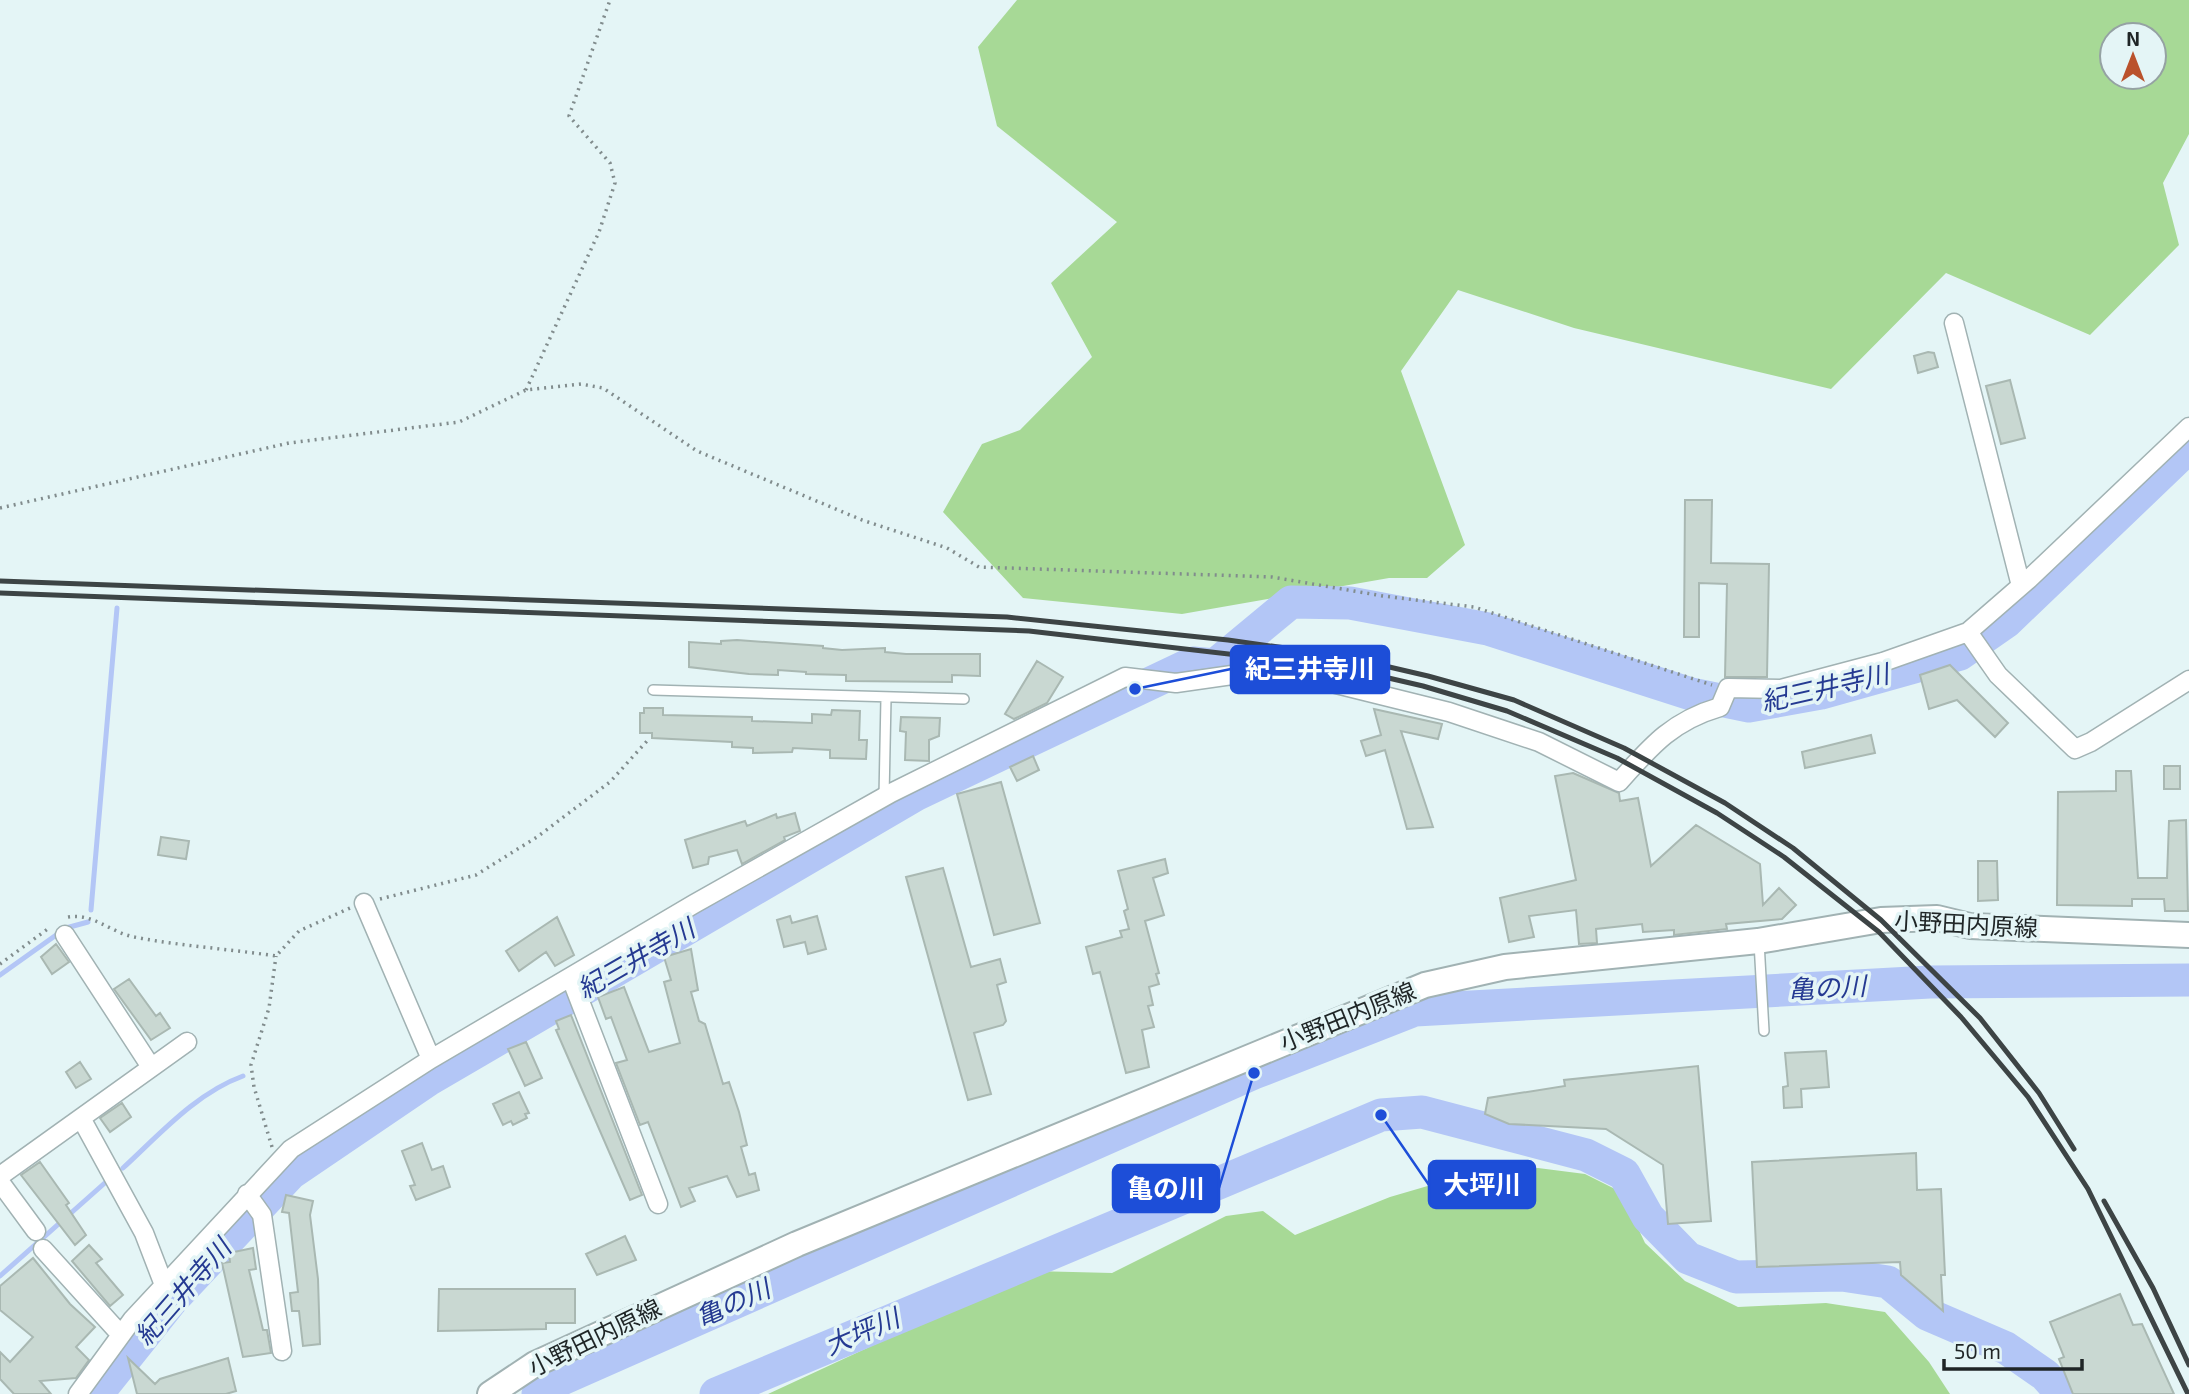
<svg xmlns="http://www.w3.org/2000/svg" width="2189" height="1394" font-family="'Exo 2','Noto Sans JP',sans-serif">
	<rect width="100%" height="100%" fill="#e4f5f6"/>
	<path fill="#a7d996" fill-rule="evenodd" d="M1017,0H2189V134L2163,183L2179,245L2090,335L1946,273L1831,389L1574,328L1458,290L1401,371L1465,545L1427,578H1389L1182,614L1023,598L943,512L982,444L1020,430L1092,357L1051,283L1117,222L997,126L978,47ZM2154,35V77H2112V35Z
		M1538,1168L1585,1174L1621,1192L1645,1243L1685,1281L1738,1307L1826,1303L1885,1312L1929,1362L1950,1394H768L1033,1271L1112,1273L1226,1216L1263,1211L1295,1235L1390,1197L1455,1178Z"/>
	<g fill="none" stroke-linecap="round" stroke-linejoin="round">
		<path stroke="#b3c6f6" stroke-width="5" d="M91,910L117,608
			M0,975L66,928L88,922
			M123,1168C159,1135 196,1093 243,1076
			M0,1276L107,1181"/>
		<path stroke="#b3c6f6" stroke-width="33" d="M97,1394L172,1300L291,1173L428,1080L917,794L1193,663L1215,665L1291,602L1350,603L1488,629L1691,694L1749,706L1821,693L1960,654L2006,622L2189,447
			M538,1394L562,1379L1254,1073L1415,1010L1930,982L2189,980
			M716,1394L1381,1115L1422,1112L1586,1155L1624,1174L1648,1217L1688,1258L1736,1277L1842,1275L1888,1282L1927,1314L2006,1348L2045,1375L2062,1394"/>
	</g>
	<path fill="#c9d8d2" stroke="#a9b8b2" stroke-width="2" d="M1928,352L1934,353L1938,367L1918,373L1914,356Z
		M2010,380L2025,438L2001,444L1986,386Z
		M1685,500H1712L1711,563L1769,564L1767,677H1725L1727,584L1699,583V637H1684Z
		M737,640L823,646V648L842,650L885,648V652L906,654H980V676L952,675V682L846,681V675L806,674V672L778,670V675L749,674L689,667V642L721,644V641Z
		M1037,661L1063,677L1047,703L1014,719L1005,714Z
		M1950,665L2008,723L1995,737L1957,700L1929,709L1920,675Z
		M644,708H663V715L752,717V721L812,723V714L831,715L832,710L860,711L859,740H867L866,759L830,758V750L793,748L792,752L753,753V748L732,747V742L652,738V733H640V713H644Z
		M1374,709L1442,724L1438,739L1401,731L1433,827L1407,829L1385,750L1366,756L1361,741L1381,735Z
		M901,717L940,718L939,736L929,740V761L905,760L906,732L900,731Z
		M1871,735L1875,753L1805,768L1802,752Z
		M1033,756L1039,770L1017,781L1010,767Z
		M2164,766H2180V789H2164Z
		M2116,771H2131L2138,878H2167L2169,821L2186,820L2188,911H2165L2164,899H2132V906L2057,905L2058,792L2116,791Z
		M1573,773L1619,793L1620,801L1638,798L1651,866L1696,825L1760,864L1763,905L1779,888L1796,905L1782,919L1726,924L1727,929L1674,935V930L1643,932L1642,924L1596,929L1597,943L1579,944L1576,910L1529,916L1534,937L1509,942L1500,898L1576,880L1555,776Z
		M1001,782L1040,923L994,935L957,794Z
		M795,813L800,831L784,837L785,840L742,864L737,850L709,857L708,864L693,868L685,840L745,821L747,826L776,814L777,818Z
		M161,837L189,841L186,859L158,855Z
		M1165,859L1168,873L1153,878L1164,915L1145,921L1159,973L1156,974L1159,984L1149,987L1153,1005L1148,1006L1154,1027L1142,1030L1149,1067L1126,1073L1100,972L1093,974L1086,947L1122,937L1120,931L1129,929L1124,911L1128,909L1118,871Z
		M1978,861H1997L1998,900L1978,901Z
		M943,868L971,967L1000,959L1006,982L997,985L1006,1021L1003,1025L974,1033L991,1094L968,1100L906,877Z
		M790,916L792,923L817,916L826,949L808,954L805,942L784,947L777,920Z
		M557,917L574,955L555,966L546,952L519,971L506,951Z
		M56,944L69,962L52,974L41,957Z
		M691,949L698,990L691,992L699,1021L705,1024L723,1084L729,1082L739,1112L747,1145L741,1147L749,1175L755,1173L759,1190L737,1197L727,1176L689,1188L695,1201L681,1207L648,1122L640,1125L616,1063L627,1060L611,1017L606,1019L598,997L624,987L649,1052L680,1043L664,982L671,980L664,957Z
		M129,979L156,1016L160,1013L170,1028L151,1040L114,989Z
		M571,1015L642,1195L630,1200L556,1030L559,1029L556,1021Z
		M526,1042L542,1078L525,1086L508,1049Z
		M1826,1051L1829,1087L1801,1089L1802,1107L1784,1108L1783,1087L1788,1086L1785,1053Z
		M80,1062L91,1079L76,1088L66,1072Z
		M1698,1066L1711,1221L1668,1224L1663,1165L1606,1129L1509,1124L1485,1114L1488,1098L1565,1086L1564,1080Z
		M519,1092L529,1113L525,1114L527,1118L513,1125L511,1121L503,1125L493,1104Z
		M122,1103L131,1117L110,1132L100,1118Z
		M422,1143L432,1170L443,1166L450,1187L416,1200L410,1186L415,1185L402,1151Z
		M1916,1153L1917,1190L1941,1189L1945,1275H1941L1943,1311L1901,1275L1900,1262L1757,1267L1752,1162Z
		M40,1162L69,1203L66,1205L86,1235L75,1245L21,1175Z
		M286,1195L313,1201L310,1215L318,1279L320,1344L303,1346L299,1311H292L290,1293L298,1292L289,1213L282,1212Z
		M625,1236L636,1260L597,1275L586,1254Z
		M89,1245L102,1259L96,1263L123,1295L110,1306L72,1261Z
		M253,1248L256,1269L249,1270L263,1330H267L271,1353L243,1357L222,1263L230,1262L229,1253Z
		M33,1258L70,1304L95,1327L76,1347L89,1360L76,1378L40,1381L51,1394H14L0,1379V1352L10,1362L33,1337L0,1310V1286Z
		M439,1289H575V1323H546V1329L438,1331Z
		M2120,1294L2133,1325L2142,1324L2174,1394H2073L2059,1359L2064,1357L2050,1322Z
		M128,1358L155,1384L160,1379L228,1358L236,1391L226,1394H137Z"/>
	<g fill="none" stroke-linecap="round" stroke-linejoin="round">
		<defs>
			<path id="lane" d="M653,690L964,699
				M884,797L886,698
				M1759,942L1764,1031"/>
			<path id="street" d="M1954,323L2021,586
				M1968,632L1998,675L2075,749L2091,742L2189,680
				M364,903L431,1059
				M65,935L151,1067
				M571,978L658,1204
				M81,1118L144,1233L164,1285
				M0,1176L187,1042
				M0,1182L36,1231
				M247,1194L262,1215L282,1351
				M43,1249L121,1335
				M78,1394L132,1320L291,1149L431,1059L694,904L891,793L1125,677L1176,683L1246,673L1312,678L1449,712L1539,742L1619,782C1651,746 1672,721 1720,707L1728,688L1781,689L1883,662L1968,632L2029,579L2189,427"/>
			<path id="secondary" d="M490,1394L535,1364L797,1244L1425,985L1505,967L1758,941L1881,920L1937,918L1970,926L2189,935"/>
		</defs>
		<use href="#lane" stroke="#a1b2b3" stroke-width="12"/>
		<use href="#street" stroke="#a1b2b3" stroke-width="21"/>
		<use href="#secondary" stroke="#a1b2b3" stroke-width="28"/>
		<path stroke="#818c8d" stroke-width="3.5" stroke-dasharray="2 5" stroke-linecap="butt" d="M526,390L599,232L615,183L610,163L569,116L610,0
			M0,508L289,443L459,422L526,390L581,384L603,388L697,451L862,520L947,548L979,567L1272,577L1383,596L1474,607L1712,685
			M380,899L476,875L537,837L610,782L647,741
			M68,917C93,913 110,932 134,937C181,946 229,949 276,956L299,931L350,908
			M0,964L49,928
			M272,1147L254,1087L251,1065L269,1008L276,956"/>
		<use href="#lane" stroke="#fff" stroke-width="9"/>
		<use href="#street" stroke="#fff" stroke-width="18"/>
		<use href="#secondary" stroke="#fff" stroke-width="24"/>
		<path stroke="#3d4445" stroke-width="5" d="M0,581L1007,617L1228,640L1342,656L1428,676L1514,700L1624,748L1725,803L1793,848L1881,920L1980,1018L2039,1093L2074,1149
			M0,593L1029,631L1341,667L1423,686L1507,711L1617,758L1717,813L1784,857L1879,932L1961,1017L2028,1097L2088,1189L2188,1394
			M2104,1201L2153,1288L2189,1365"/>
	</g>
	<g text-anchor="middle" stroke-width="7" stroke-linejoin="round" paint-order="stroke">
		<g font-size="24" fill="#1f2526" stroke="#e4f5f6">
			<text transform="translate(1966 925) rotate(3)" y="8">小野田内原線</text>
			<text transform="translate(1348 1017) rotate(-22)" y="8">小野田内原線</text>
			<text transform="translate(595 1338) rotate(-26)" y="8">小野田内原線</text>
		</g>
		<g font-size="26" font-style="italic" fill="#253a92" stroke="#e4f5f6">
			<text transform="translate(1825 688) rotate(-13)" y="9">紀三井寺川</text>
			<text transform="translate(636 959) rotate(-30)" y="9">紀三井寺川</text>
			<text transform="translate(1827 988) rotate(-3)" y="9">亀の川</text>
			<text transform="translate(183 1292) rotate(-49)" y="9">紀三井寺川</text>
			<text transform="translate(733 1303) rotate(-24)" y="9">亀の川</text>
			<text transform="translate(862 1332) rotate(-23)" y="9">大坪川</text>
		</g>
	</g>
	<path fill="none" stroke="#1d4ed8" stroke-width="2.5" d="M1135 689L1231 669M1381 1115L1429 1185M1254 1073L1219 1188"/>
	<g fill="#1d4ed8" stroke="#e4f5f6" stroke-width="2.5">
		<circle cx="1135" cy="689" r="7"/>
		<circle cx="1381" cy="1115" r="7"/>
		<circle cx="1254" cy="1073" r="7"/>
	</g>
	<g fill="#1d4ed8" stroke="#1d4ed8" stroke-width="2.5">
		<rect x="1231" y="646" width="158" height="47" rx="7"/>
		<rect x="1429" y="1161" width="106" height="47" rx="7"/>
		<rect x="1113" y="1165" width="106" height="47" rx="7"/>
	</g>
	<g font-size="26" text-anchor="middle" font-weight="bold" fill="#fff">
		<text x="1310" y="678">紀三井寺川</text>
		<text x="1482" y="1194">大坪川</text>
		<text x="1166" y="1198">亀の川</text>
	</g>
	<g transform="translate(2133 56)"><circle r="33" fill="#e4f5f6" stroke="#95a2a3" stroke-width="2"/>
	<path d="M0-5L12 26L0 18L-12 26Z" fill="#ba522c"/>
	<text y="-10" font-size="19" font-weight="bold" text-anchor="middle" fill="#1f2526">N</text>
	</g>
	<path d="M1944 1359v10h138v-10" fill="none" stroke="#1f2526" stroke-width="3.5"/>
	<text x="1954" y="1359" font-size="21" fill="#1f2526" stroke="#e4f5f6" stroke-width="5" paint-order="stroke">50 m</text>
</svg>
